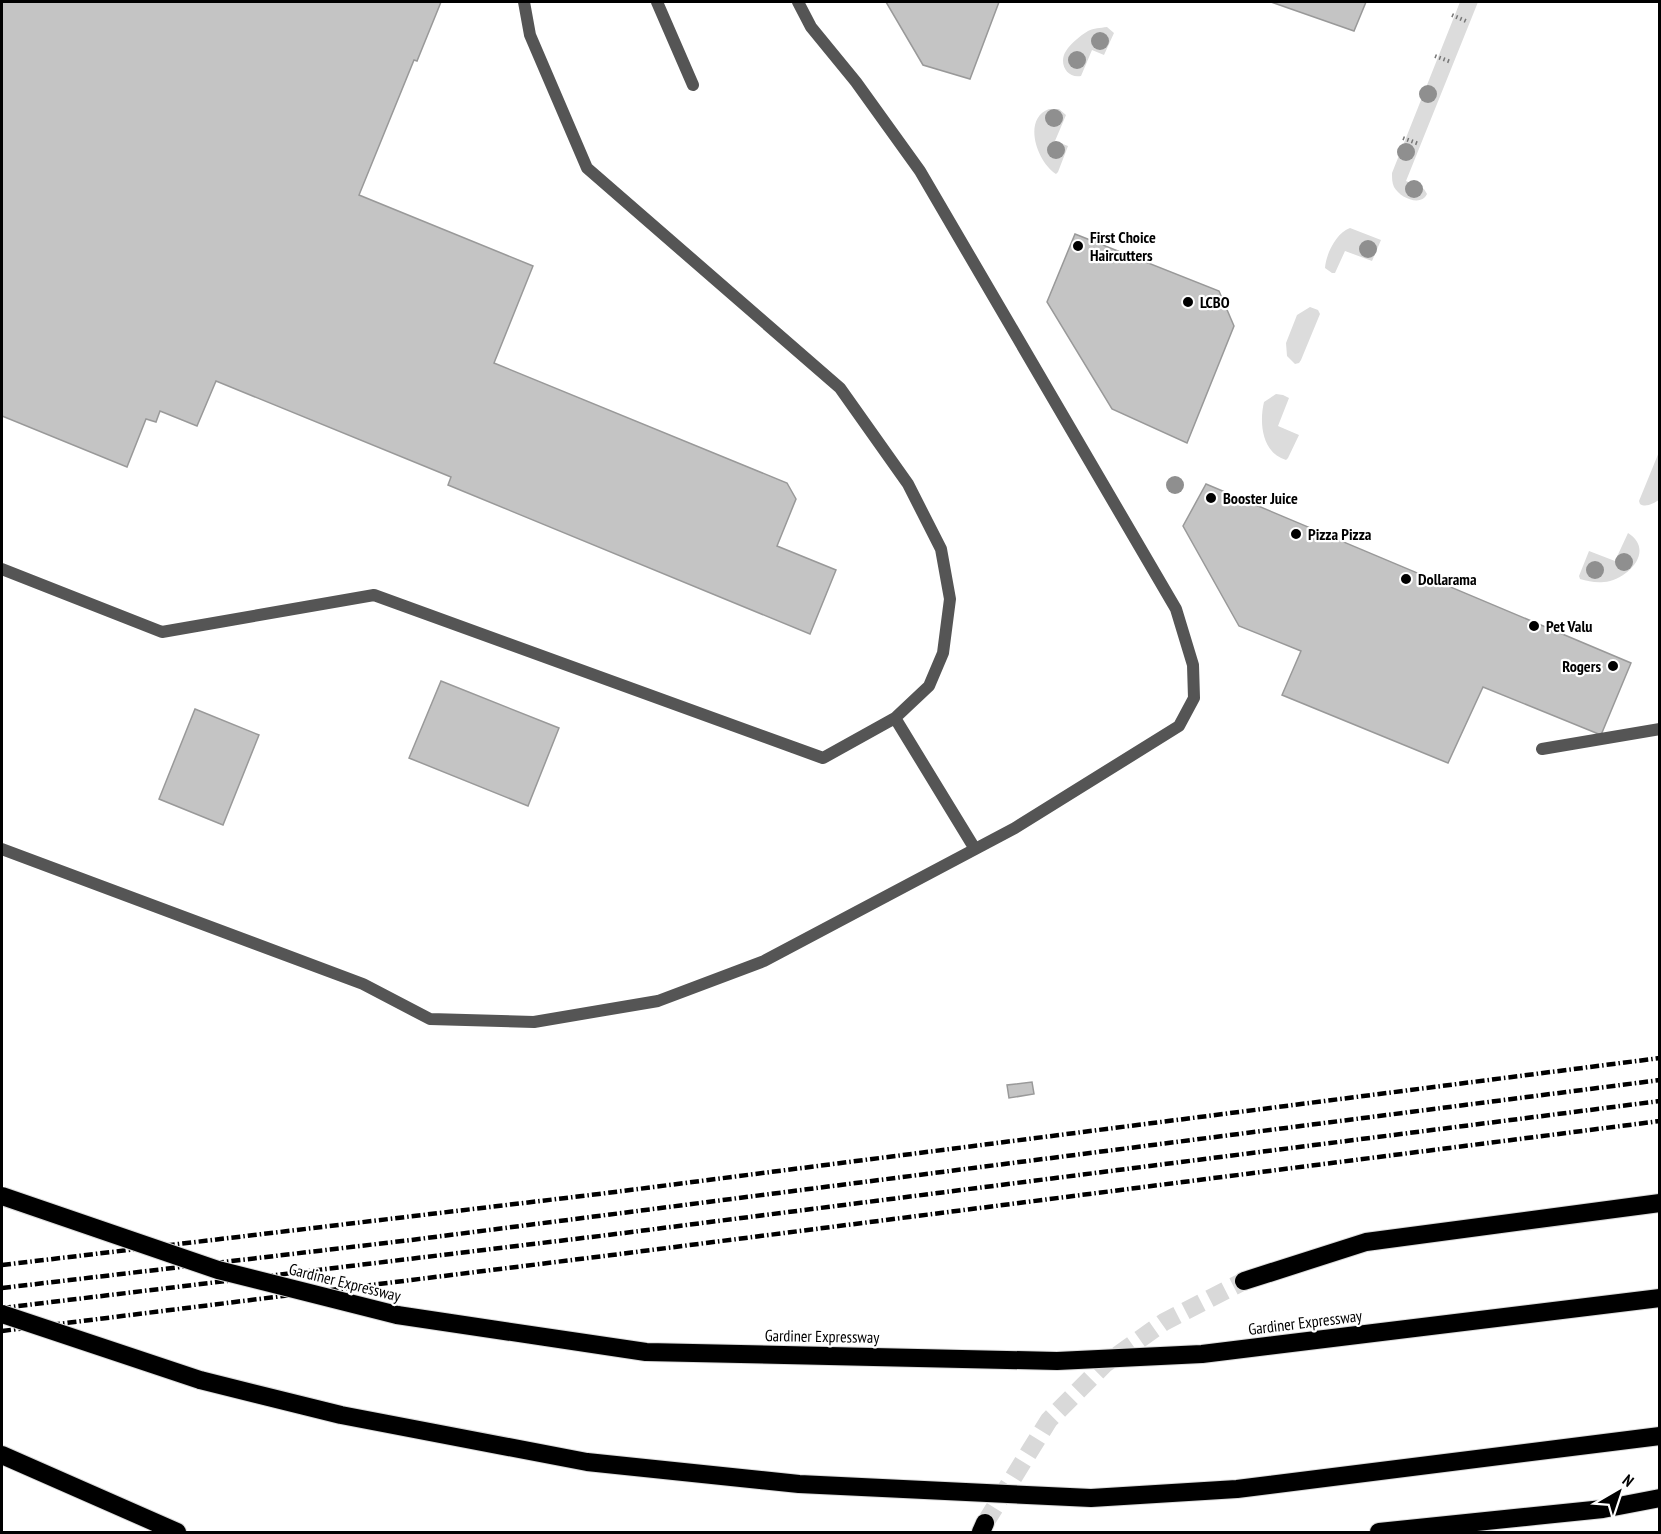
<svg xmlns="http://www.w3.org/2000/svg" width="1661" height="1534" font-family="'PT Sans Narrow',sans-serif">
	<rect width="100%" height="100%" fill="#fff"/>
	<path fill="#dcdcdc" d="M1460,2H1478L1406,181L1424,189L1427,194C1421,207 1400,198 1394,187C1392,183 1392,178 1392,173Z
		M1107,27L1114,33L1104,55L1092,50L1081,76C1067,79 1058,63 1066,51C1071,43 1080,36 1088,31C1094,28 1100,28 1107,27Z
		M1049,109H1059L1066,115L1055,141L1068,146L1058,172L1056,174C1037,162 1022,119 1049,109Z
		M1350,228L1381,240L1372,261L1345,251L1335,273H1332L1325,268C1326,254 1336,233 1350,228Z
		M1310,307L1318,310L1320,314L1301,360L1299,363L1295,364L1287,356L1286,343L1297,315Z
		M1276,394L1283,395L1289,398L1278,426L1299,435L1288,458L1286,460C1262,453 1259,423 1264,402Z
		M1659,452V500C1654,503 1646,508 1640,504L1639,501Z
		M1628,533C1656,551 1627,580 1604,582C1595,583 1588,581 1580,579L1579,576L1589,551L1615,561Z"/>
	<path fill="#c4c4c4" stroke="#999" stroke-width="1.5" d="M2,2H441L417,61L414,60L359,195L533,266L494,363L787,483L796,499L777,546L836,570L810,634L448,485L451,477L216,381L197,426L160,411L156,422L146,419L127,467L2,416Z
		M886,2H999L970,79L923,65Z
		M1271,2H1366L1354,31Z
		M1075,234L1219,291L1234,326L1187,443L1112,409L1047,302Z
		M1206,484L1631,663L1601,735L1483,687L1448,763L1282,695L1301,651L1239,626L1183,526Z
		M441,681L559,728L528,806L409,758Z
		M195,709L259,735L223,825L159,799Z
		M1032,1082L1034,1094L1009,1098L1007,1085Z"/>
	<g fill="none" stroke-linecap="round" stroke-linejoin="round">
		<path stroke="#d9d9d9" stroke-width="18" stroke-dasharray="18 9" stroke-linecap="butt" d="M985,1523L1049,1420L1105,1364L1164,1322L1244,1281"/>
		<defs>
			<path id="motorway" d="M1244,1281L1366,1242L1660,1203
				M397,1315L646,1352L1057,1361L1202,1354L1660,1298
				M200,1380L341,1415L587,1462L799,1484L1091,1498L1237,1489L1660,1436
				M2,1455L177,1532
				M981,1532L985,1523
				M1379,1532L1603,1509L1660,1498"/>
		</defs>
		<use href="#motorway" stroke="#dbdbdb" stroke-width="20"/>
		<path stroke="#777" stroke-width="4" stroke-dasharray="1.5 3" stroke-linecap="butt" d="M1452,15L1468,22
			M1435,56L1451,62
			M1403,138L1419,144"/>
		<path stroke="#555" stroke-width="12" d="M657,2L693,85
			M2,569L162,632L374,595L823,758L895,718L929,686L943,653L950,599L941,549L908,484L840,388L587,168L530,35L524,2
			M895,718L975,849
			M1542,749L1660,729
			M2,849L363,984L430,1019L534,1022L658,1001L764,961L1015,828L1179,726L1194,698L1193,665L1176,609L920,171L856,82L811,27L798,2"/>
		<use href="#motorway" stroke="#000" stroke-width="18"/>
		<path stroke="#000" stroke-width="4.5" stroke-dasharray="9 3 1.5 3" stroke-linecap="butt" d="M2,1265L599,1194L1660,1058
			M2,1288L411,1240L1660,1080
			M2,1308L608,1235L1660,1101
			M2,1331L612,1255L1660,1121"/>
		<defs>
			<path id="motorway-bridge" d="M2,1196L218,1270L397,1315
				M2,1314L200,1380"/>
		</defs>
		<use href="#motorway-bridge" stroke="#dbdbdb" stroke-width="20" stroke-linecap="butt"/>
		<use href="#motorway-bridge" stroke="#000" stroke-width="18"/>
	</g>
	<g fill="#8f8f8f">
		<circle cx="1100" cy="41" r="9"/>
		<circle cx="1077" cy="60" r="9"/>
		<circle cx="1428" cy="94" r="9"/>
		<circle cx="1054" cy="118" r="9"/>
		<circle cx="1056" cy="150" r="9"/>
		<circle cx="1406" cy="152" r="9"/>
		<circle cx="1414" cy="189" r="9"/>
		<circle cx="1368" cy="249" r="9"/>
		<circle cx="1175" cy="485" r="9"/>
		<circle cx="1624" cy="562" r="9"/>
		<circle cx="1595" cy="570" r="9"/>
	</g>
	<g fill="#000" stroke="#fff" stroke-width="2">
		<circle cx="1078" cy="246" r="6"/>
		<circle cx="1188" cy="302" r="6"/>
		<circle cx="1211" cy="498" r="6"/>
		<circle cx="1296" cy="534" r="6"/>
		<circle cx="1406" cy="579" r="6"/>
		<circle cx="1534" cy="626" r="6"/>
		<circle cx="1613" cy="666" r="6"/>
	</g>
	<g text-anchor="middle" stroke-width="4.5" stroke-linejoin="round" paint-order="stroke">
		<g font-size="16" font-weight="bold" fill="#000" stroke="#fff" text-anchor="start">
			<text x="1090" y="243">First Choice<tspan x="1090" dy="18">Haircutters</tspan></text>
			<text x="1200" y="308">LCBO</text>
			<text x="1223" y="504">Booster Juice</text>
			<text x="1308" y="540">Pizza Pizza</text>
			<text x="1418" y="585">Dollarama</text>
			<text x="1546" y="632">Pet Valu</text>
			<text x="1601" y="672" text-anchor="end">Rogers</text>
		</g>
		<g font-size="16" fill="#000" stroke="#fff">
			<text transform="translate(345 1282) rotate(14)" y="6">Gardiner Expressway</text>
			<text transform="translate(1305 1322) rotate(-7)" y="6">Gardiner Expressway</text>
			<text transform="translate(822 1336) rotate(1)" y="6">Gardiner Expressway</text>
		</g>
	</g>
	<rect width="1661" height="1534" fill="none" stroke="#000000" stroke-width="6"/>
	<g transform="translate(1619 1492) rotate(39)" stroke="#ffffff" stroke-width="4.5" paint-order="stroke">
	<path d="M0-4.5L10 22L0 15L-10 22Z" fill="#000000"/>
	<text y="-9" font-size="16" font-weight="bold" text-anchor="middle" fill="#000000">N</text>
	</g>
</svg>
